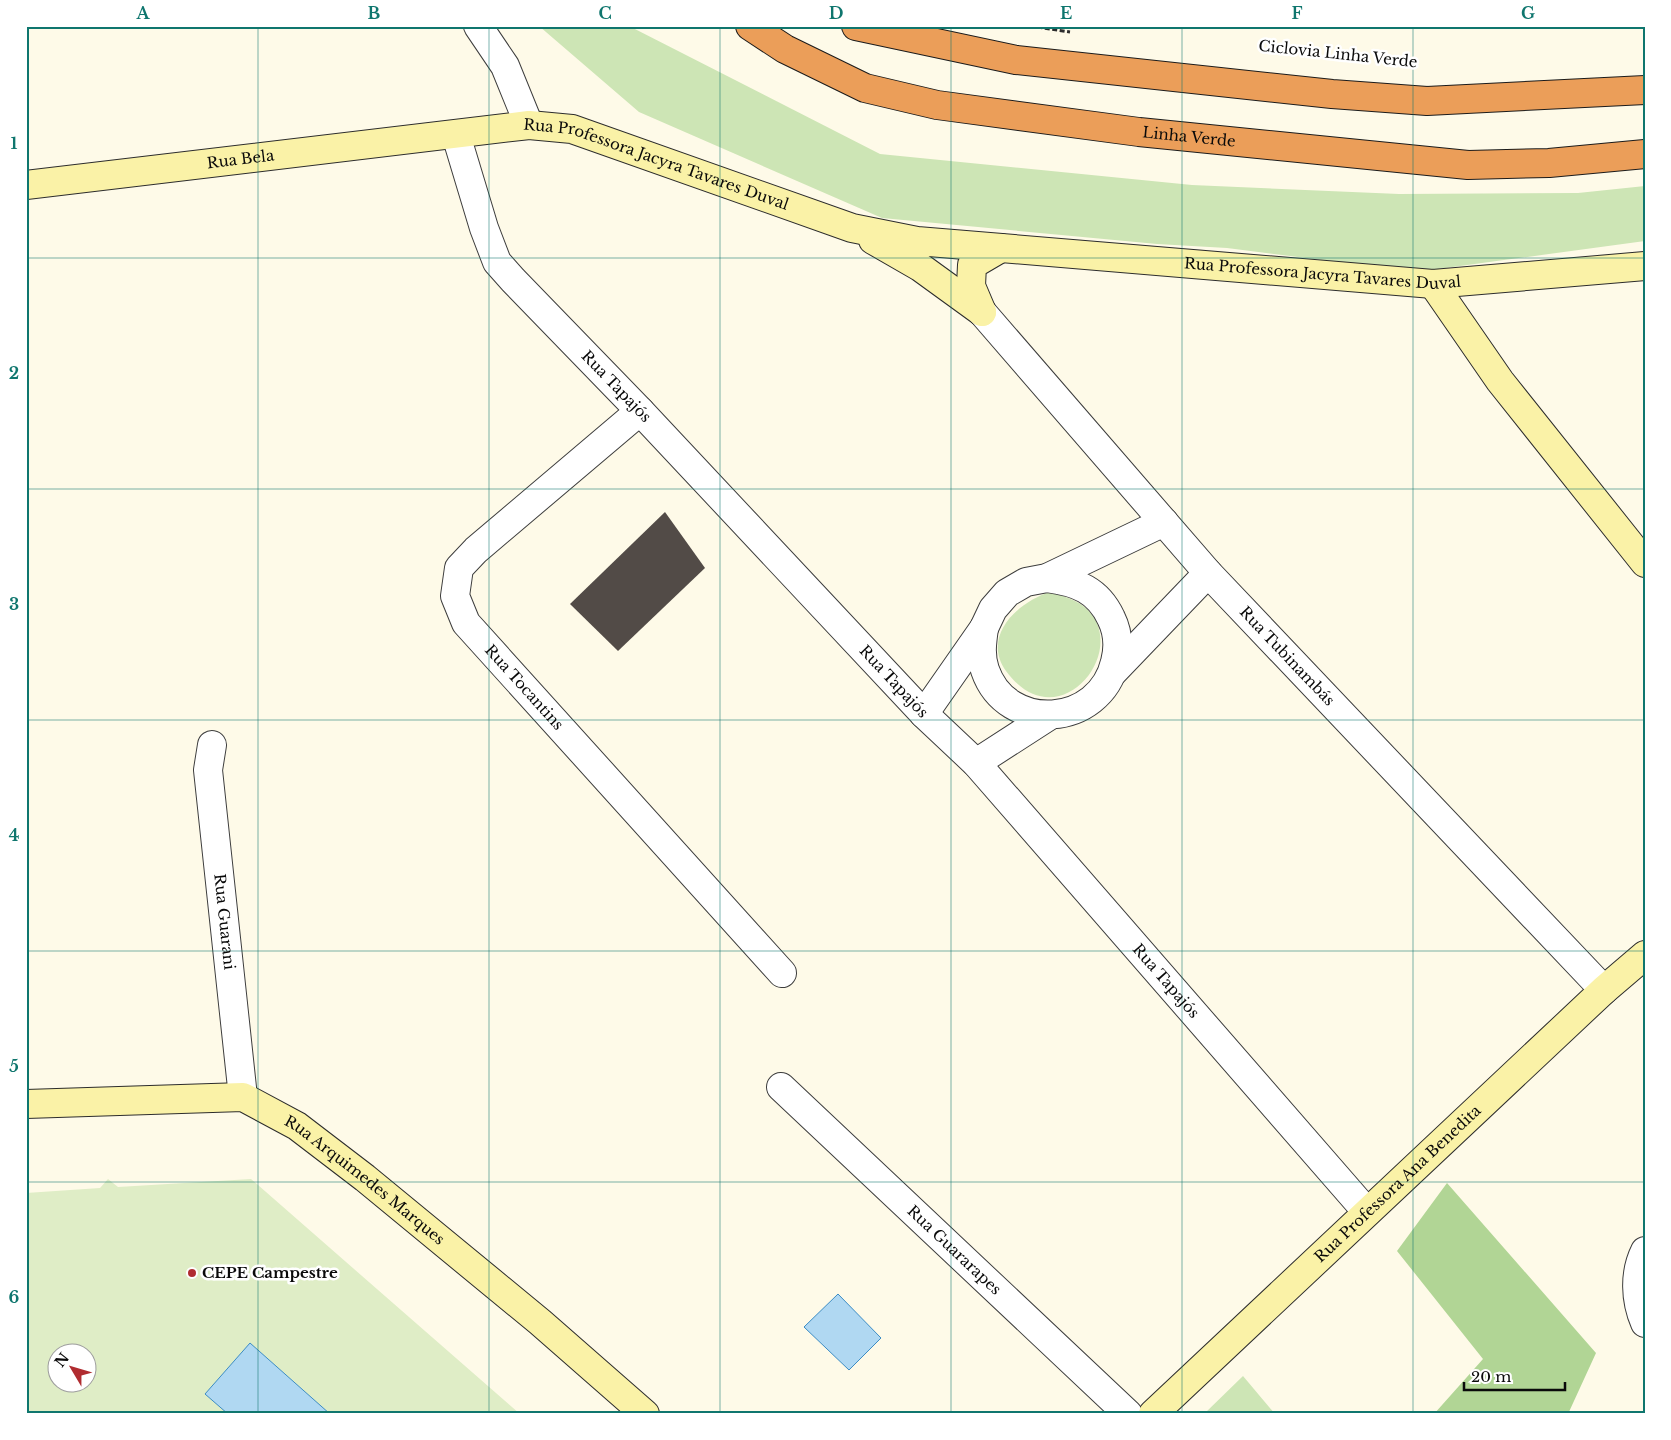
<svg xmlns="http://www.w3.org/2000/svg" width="1671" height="1440" font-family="'Libre Baskerville',serif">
	<rect width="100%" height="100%" fill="#fefae8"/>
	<path fill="#cde5b5" d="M539,26H629L880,154L1192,185L1399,194L1578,193L1645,186V241L1416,272L1227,248L1157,244L882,218L639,112Z
		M1050,592C1063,596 1078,600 1088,610C1130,653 1057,741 1006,671C981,636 1018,602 1050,592Z
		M1243,1376L1275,1414H1204Z"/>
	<path fill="#b1d595" d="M1447,1183L1596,1353L1568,1414H1434L1483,1359L1397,1251Z"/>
	<path fill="#dfedc6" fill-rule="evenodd" d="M108,1179L118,1187L251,1179L520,1414H26V1193L100,1188ZM58,1352H88V1382H58Z"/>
	<path fill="#b0d8f2" stroke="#3c8cc4" d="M838,1294L881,1338L849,1370L804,1327Z
		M250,1343L330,1414H228L205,1394Z"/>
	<path fill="#524b47" d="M665,512L705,568L618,651L570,604Z"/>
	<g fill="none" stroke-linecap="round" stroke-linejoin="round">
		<defs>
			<g id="street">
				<path d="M478,26L505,66L529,125"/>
				<path id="s1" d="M456,135L484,228L497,262L513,280L640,411L924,714L976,763L1367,1212"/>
				<path id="s2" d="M982,312L1208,573L1604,990"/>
				<path id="s3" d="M640,411L476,550L459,568L455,596L466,623L782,973"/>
				<path d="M984,628C982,642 980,656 985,670C1007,734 1100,727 1115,662C1119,647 1118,632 1111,618C1098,590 1077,582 1047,578"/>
				<path d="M1113,672L1208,573"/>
				<path d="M924,714L984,628L993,609L1007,593L1026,582L1047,578L1164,522"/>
				<path id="s4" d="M212,745L208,770L243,1097"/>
				<path d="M976,763L1049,716"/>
				<path id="s5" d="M781,1087L1128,1414"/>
				<path d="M1645,1251C1634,1273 1635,1300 1645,1323"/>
			</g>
			<g id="secondary">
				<path id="s6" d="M26,185L529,125L572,129L852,228L917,241L1433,284L1645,266"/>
				<path d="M873,240L920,267L982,312"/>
				<path d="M1433,284L1500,381L1645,563"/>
				<path d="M982,312L971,286L972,265L1001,248"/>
				<path id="s7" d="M26,1104L243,1097L297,1126L365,1178L540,1322L645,1414"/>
				<path id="s8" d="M1153,1414L1604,990L1645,955"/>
			</g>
			<g id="highway">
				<path id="s9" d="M750,26L785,49L865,88L937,105L1139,132L1468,165L1549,163L1645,154"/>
				<path d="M856,26L1016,60L1332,94L1427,101L1645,90"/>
			</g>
		</defs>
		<use href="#street" stroke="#3d3d3d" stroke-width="30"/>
		<use href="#secondary" stroke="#2c2c2c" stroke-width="30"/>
		<use href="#highway" stroke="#1b1b1b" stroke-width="30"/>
		<path stroke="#2c2c2c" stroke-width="3" stroke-dasharray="5 2.5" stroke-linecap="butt" d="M1030,26L1070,32"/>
		<use href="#street" stroke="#fff" stroke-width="28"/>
		<use href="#secondary" stroke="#faf2a7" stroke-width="28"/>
		<use href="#highway" stroke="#eb9e59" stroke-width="28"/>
	</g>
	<path fill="none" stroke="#0f766e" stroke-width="1" stroke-opacity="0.55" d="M258,26V1414M489,26V1414M720,26V1414M951,26V1414M1182,26V1414M1413,26V1414M26,258H1645M26,489H1645M26,720H1645M26,951H1645M26,1182H1645"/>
	<circle fill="#b02c30" stroke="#fff" stroke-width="2" cx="192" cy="1273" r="5"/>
	<g text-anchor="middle" stroke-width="5" stroke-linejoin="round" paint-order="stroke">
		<g font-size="15" fill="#0a0a0a" stroke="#fff">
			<text transform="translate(1338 54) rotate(6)" y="5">Ciclovia Linha Verde</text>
			<text dy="5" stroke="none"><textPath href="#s9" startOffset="459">Linha Verde</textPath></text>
			<text dy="5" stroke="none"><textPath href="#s6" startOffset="216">Rua Bela</textPath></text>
			<text dy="5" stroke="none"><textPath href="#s6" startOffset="640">Rua Professora Jacyra Tavares Duval</textPath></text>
			<text dy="5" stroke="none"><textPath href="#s6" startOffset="1320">Rua Professora Jacyra Tavares Duval</textPath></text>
			<text dy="5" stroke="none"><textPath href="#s1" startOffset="306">Rua Tapajós</textPath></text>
			<text dy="5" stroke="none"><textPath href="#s2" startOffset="460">Rua Tubinambás</textPath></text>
			<text dy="5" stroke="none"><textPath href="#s1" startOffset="711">Rua Tapajós</textPath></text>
			<text dy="5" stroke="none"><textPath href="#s3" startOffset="384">Rua Tocantins</textPath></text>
			<text dy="5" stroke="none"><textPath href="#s4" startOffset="178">Rua Guarani</textPath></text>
			<text dy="5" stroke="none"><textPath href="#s1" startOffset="1116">Rua Tapajós</textPath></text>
			<text dy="5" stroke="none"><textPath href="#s7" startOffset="365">Rua Arquimedes Marques</textPath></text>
			<text dy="5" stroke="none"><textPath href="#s8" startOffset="336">Rua Professora Ana Benedita</textPath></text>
			<text dy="5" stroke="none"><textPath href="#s5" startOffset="238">Rua Guararapes</textPath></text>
		</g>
		<g font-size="15" font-weight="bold" fill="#0a0a0a" stroke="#fff" text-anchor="start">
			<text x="202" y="1278">CEPE Campestre</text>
		</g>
	</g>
	<rect width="1671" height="1440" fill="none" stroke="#ffffff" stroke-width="55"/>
	<g transform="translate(72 1368) rotate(308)"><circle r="24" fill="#ffffff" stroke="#9d9d9d"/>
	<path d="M0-4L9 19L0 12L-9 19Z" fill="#b02c30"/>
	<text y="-8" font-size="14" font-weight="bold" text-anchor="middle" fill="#0a0a0a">N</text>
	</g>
	<path d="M1464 1382v8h101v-8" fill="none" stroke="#0a0a0a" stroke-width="2.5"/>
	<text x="1471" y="1382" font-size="15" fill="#0a0a0a" stroke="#ffffff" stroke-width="4" paint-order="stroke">20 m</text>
	<rect x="28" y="28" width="1616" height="1384" fill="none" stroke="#0f766e" stroke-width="2"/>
	<g font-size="16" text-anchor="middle" font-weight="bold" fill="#0f766e">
		<text x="143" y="19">A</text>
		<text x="374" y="19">B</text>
		<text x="605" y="19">C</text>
		<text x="836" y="19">D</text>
		<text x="1066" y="19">E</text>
		<text x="1297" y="19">F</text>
		<text x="1528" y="19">G</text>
		<text x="14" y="149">1</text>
		<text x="14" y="379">2</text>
		<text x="14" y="610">3</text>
		<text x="14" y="841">4</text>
		<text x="14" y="1072">5</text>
		<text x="14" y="1303">6</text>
	</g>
</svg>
